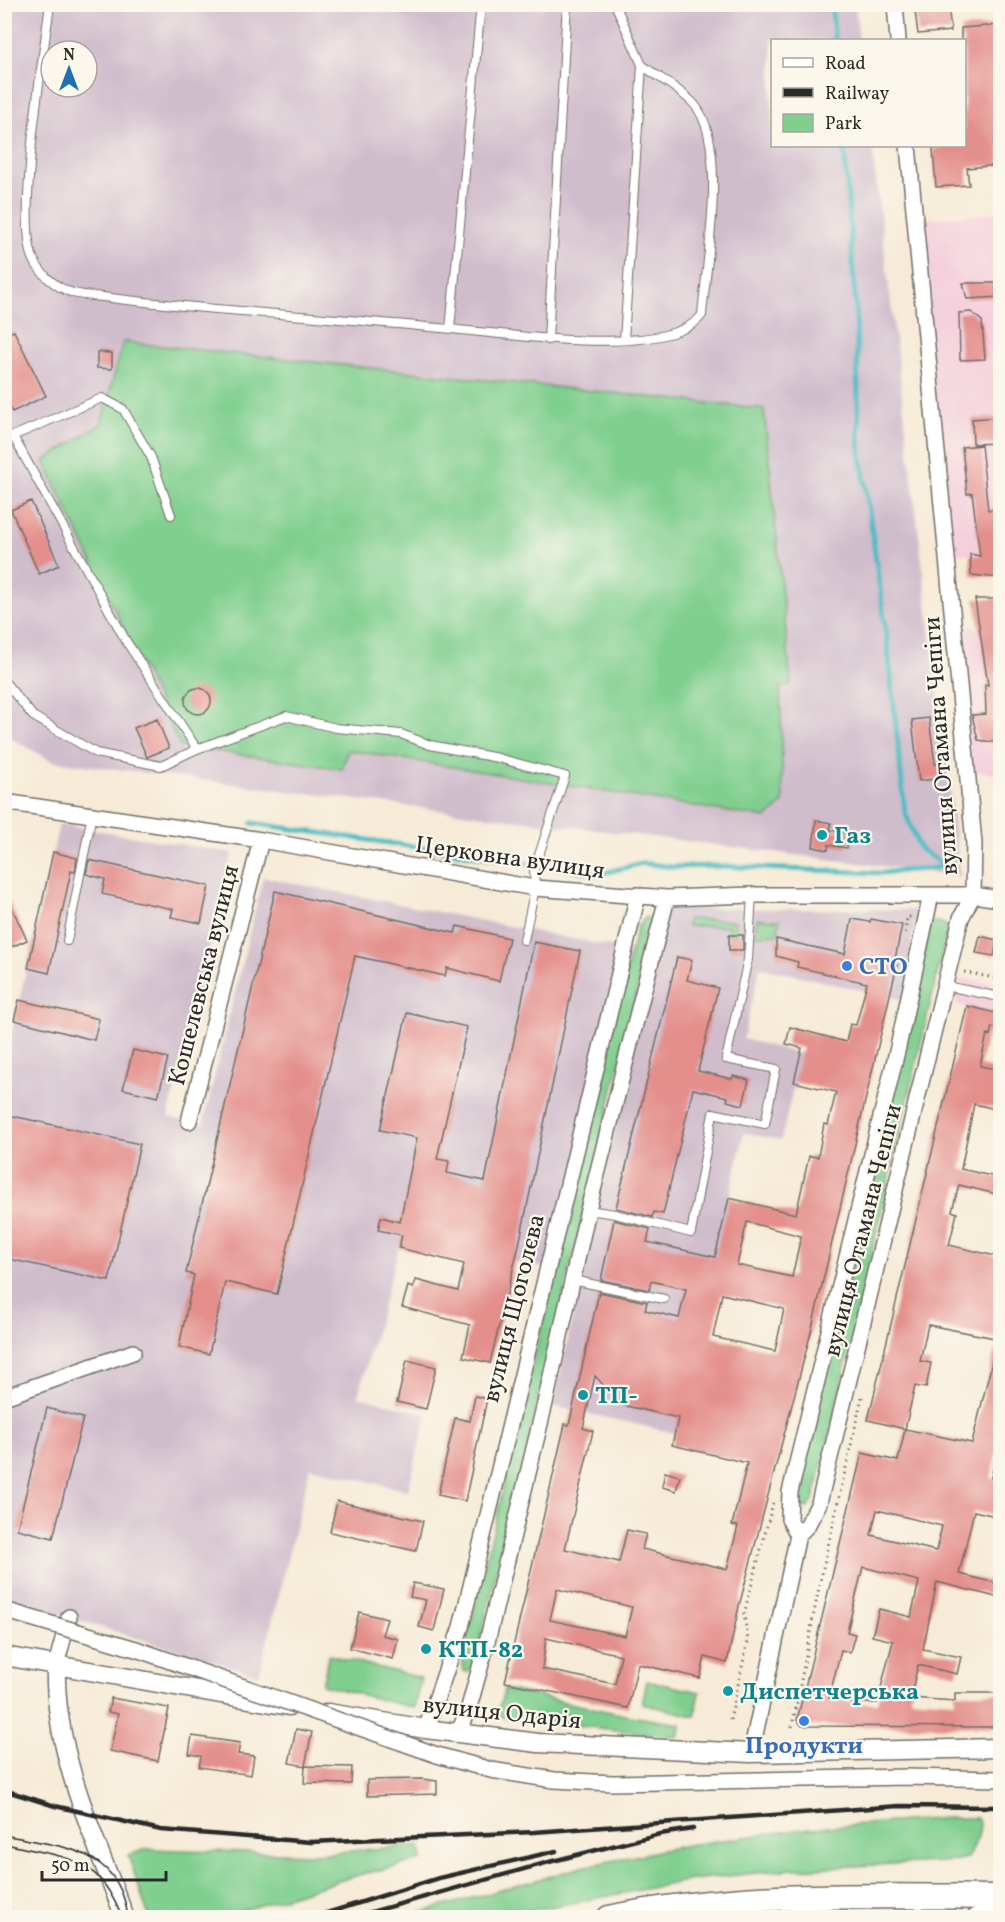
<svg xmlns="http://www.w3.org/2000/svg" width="1005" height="1922" font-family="Vollkorn,serif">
	<rect width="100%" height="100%" fill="#fbf7ec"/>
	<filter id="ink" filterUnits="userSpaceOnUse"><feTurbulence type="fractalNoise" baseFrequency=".0167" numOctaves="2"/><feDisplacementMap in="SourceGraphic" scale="12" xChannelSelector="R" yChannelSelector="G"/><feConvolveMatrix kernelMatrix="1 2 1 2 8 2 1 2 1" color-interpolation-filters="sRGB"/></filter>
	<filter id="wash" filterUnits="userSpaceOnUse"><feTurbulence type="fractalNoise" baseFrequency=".008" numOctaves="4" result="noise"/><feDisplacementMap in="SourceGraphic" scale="24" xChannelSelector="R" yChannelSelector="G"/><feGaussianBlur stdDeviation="1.35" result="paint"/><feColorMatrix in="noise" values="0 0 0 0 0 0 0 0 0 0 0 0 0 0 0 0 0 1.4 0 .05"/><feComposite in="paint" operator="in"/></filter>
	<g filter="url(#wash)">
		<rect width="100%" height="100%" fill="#f6ebd7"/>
		<path fill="#f4cfdc" d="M1000,213V560L944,550L909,220Z
			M947,623L1000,633V776L971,769Z
			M961,977L1000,986V1014L955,1004Z"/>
		<path fill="#d0bdcc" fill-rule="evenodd" d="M4,5H855L859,40H772V146H872L960,876L52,761L5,735ZM51,51H87V87H51Z
			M59,824L232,853L168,1117L203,1124L263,877L633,951L558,1271L402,1236L358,1396L427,1414L408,1491L310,1467L259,1675L5,1598V1064Z
			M664,908L916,910L905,1000L760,967L743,1039L801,1054L781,1140L744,1133L675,1433L553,1406Z"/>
		<path fill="#80cf8f" stroke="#567d5d" stroke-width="1.5" d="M123,342L764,409L791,685L780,687L783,803L767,818L348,750L342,769L180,746L44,461L101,424Z
			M646,917L650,920L652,929L473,1669L469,1672L464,1671L462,1661L637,927Z
			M688,919L735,921L736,935H729V926H687Z
			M757,919L780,920L778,934L755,935Z
			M931,922H940L947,926V932L818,1482L812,1503L807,1508L797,1504L795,1496Z
			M329,1655L421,1678L414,1708L322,1685Z
			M647,1681L700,1692L695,1716L642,1704Z
			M505,1689L629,1716L681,1724L678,1737L501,1717L498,1710Z
			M948,1818H977C984,1831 974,1845 968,1857L958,1861L792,1869L692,1880L498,1917H405L582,1867L687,1845L811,1828Z
			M420,1845L422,1860L355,1876L221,1917H149L128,1855L147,1849L316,1854Z"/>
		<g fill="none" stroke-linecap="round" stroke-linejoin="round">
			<path stroke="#4cbbc3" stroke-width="5" d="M831,4L835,40
				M252,823L600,874L642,863L673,867L717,866L880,873L947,867L920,849L905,812L887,639L859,440L856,309L844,146"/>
		</g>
		<g id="blocks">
			<path fill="#e48f8c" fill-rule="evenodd" d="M914,4H948L951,31L918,34Z
				M1000,25V165L967,168L969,185L936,187L933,149L938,148V146H964V40H961V28Z
				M963,283H1000V297L967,299Z
				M971,312L982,321L985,359L960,360L959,313Z
				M14,331L46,396L12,412L4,396V335Z
				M97,352L112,353V369L97,368Z
				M1000,417V443L973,444L972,419Z
				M981,445L988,510L1000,508V578L971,575L970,554L980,556L972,493L967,494L962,447Z
				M31,501L59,565L39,574L11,510Z
				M975,599H1000V743L978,740L972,715L986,714L985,685H988Z
				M185 701a13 13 0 1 1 26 0a13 13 0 1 1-26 0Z
				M929,718L935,764L943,763L944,778L919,781L912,720Z
				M157,719L169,748L147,757L134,728Z
				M816,820L831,823L830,830L850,834L847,848L828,845V850L813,847Z
				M53,852L77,858L75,872L71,871L49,973L28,968Z
				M89,860L209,886L201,923L171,917L173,909L102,894L105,879L86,874Z
				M4,891L27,940L4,950Z
				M275,891L455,933L457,926L509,938L499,981L447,968L445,976L355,956L277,1294L225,1282L209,1354L179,1347L194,1275L186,1273Z
				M852,919L870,922L871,919L902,925L894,964L897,965L811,1332L739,1606L727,1663L705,1657L700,1678L638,1664L628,1708L505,1682L565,1424L569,1425L599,1292L647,1302L645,1310L679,1318L686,1289L651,1281L649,1290L601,1280L614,1220L650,1229L647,1242L715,1257L729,1198L796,1214L809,1156L818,1157L824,1124L828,1125L836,1092L794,1082L802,1048L786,1044L790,1027L846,1042L850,1024L856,1025L867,983L797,967L798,962L776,956V939L845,954ZM747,1222L801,1236L792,1277L737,1265ZM722,1294L784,1309L775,1351L713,1337ZM595,1376L622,1405L678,1418L672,1445L747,1463L732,1525L738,1526L727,1569L642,1549L646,1534L627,1530L619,1562L565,1549L593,1431L583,1428ZM557,1589L632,1607L625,1636L550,1620ZM546,1638L621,1655L615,1684L542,1669Z
				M729,935H743V950H729Z
				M980,936L997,940L994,956L976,953Z
				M534,942L580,951L519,1245L490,1363L463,1357L470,1325L402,1307L408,1286L413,1288L416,1280L458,1291L464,1264L399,1248L402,1235L378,1230L381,1217L400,1222L417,1138L380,1130L407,1013L467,1027L437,1159L449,1161L447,1173L485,1181Z
				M677,957L692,960L687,980L718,988L698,1071L732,1079L733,1076L749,1080L743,1105L727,1101L728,1097L693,1089L663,1214L654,1212L652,1217L616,1208Z
				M19,1000L99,1019L94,1040L14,1020Z
				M967,1006L1000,1014V1029L992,1027L990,1035L987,1034L980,1066L1000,1070V1110L974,1104L961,1169L1000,1178V1195L959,1185L952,1211L957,1213L949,1245L1000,1257V1339L928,1325L920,1361L931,1363L926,1388L915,1386L905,1429L972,1443L995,1350L1000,1351V1437L991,1478L1000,1480V1517L974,1511L959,1574L1000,1584V1598L937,1582L923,1649L961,1657L957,1674L918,1665L910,1698L955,1701V1693H1000V1727L802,1726L797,1720L862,1453L898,1461L905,1429L868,1420ZM877,1510L942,1526L936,1551L871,1535ZM863,1567L919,1581L911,1617L879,1609L872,1636L893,1641L877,1703H851V1698H829L841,1650L850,1652L855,1634L847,1632Z
				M133,1050L168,1058L158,1097L123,1089Z
				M8,1115L140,1144L109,1281L4,1258V1130Z
				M407,1360L436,1367L426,1409L397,1402Z
				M475,1396L487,1399L465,1501L438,1495L455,1418L470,1421Z
				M47,1408L83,1418L53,1538L17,1529Z
				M665,1472L680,1476L676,1491L662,1487Z
				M337,1501L423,1521L416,1551L330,1532Z
				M413,1583L444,1589L434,1631L419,1627L426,1600L410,1597Z
				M359,1612L387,1619L382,1635L398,1639L393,1659L350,1648Z
				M111,1698L169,1708L158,1761L110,1751L118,1714L108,1712Z
				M296,1729L312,1732L305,1766L289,1763Z
				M192,1736L240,1743L238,1754L254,1756L251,1775L199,1767L201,1756L189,1754Z
				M305,1766L352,1767L351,1784L304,1783Z
				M421,1779L437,1781V1794L367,1796V1780Z"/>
		</g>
	</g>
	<g filter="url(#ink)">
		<use href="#blocks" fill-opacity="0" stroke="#726e67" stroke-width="1.5"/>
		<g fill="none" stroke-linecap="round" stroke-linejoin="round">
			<defs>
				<path id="service" d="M50,4C44,53 15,223 34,260C41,275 57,288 73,293C85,296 99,296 111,298C142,302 174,305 205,308C300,316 395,323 490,333C537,338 672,355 702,315C706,264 729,143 694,104C680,89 659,78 642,65
					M615,4L642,65L624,340
					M450,329L481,4
					M548,340L567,4
					M4,439L13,436
					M171,515L151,457L123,409L102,398L13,436L126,641L197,749L286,716L336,728L401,734L430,745L498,758L565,776L534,870L535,888L524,940
					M4,681L33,716L96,753L161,766L197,749
					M67,941L92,814
					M946,986L1000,997
					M588,1210L615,1214L691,1233L713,1113L765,1124L776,1069L726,1059L748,959L752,895
					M572,1280L664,1299"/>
				<path id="minor" d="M895,4L898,40
					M4,802L261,840L535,888L667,898L752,895H973L1000,899
					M189,1121L261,840
					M4,1397L133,1352
					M798,1535L789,1519L790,1492L898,1047L931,895
					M56,1665L69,1617
					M426,1729L461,1627L638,895
					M459,1731L468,1711L486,1646L546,1399L588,1210L667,898
					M751,1753L798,1535L807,1526L819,1503L961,918L973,895L974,843L908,146"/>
				<path id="tertiary" d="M4,1656L289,1706
					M56,1665C53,1752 95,1838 125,1918
					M328,1713L426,1729L538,1743L751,1753L1000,1748"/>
				<path id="secondary" d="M978,1918L1000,1904"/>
				<path id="primary" d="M609,1918C738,1891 869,1896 1000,1897"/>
			</defs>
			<use href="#service" stroke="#726e67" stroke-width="10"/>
			<use href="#minor" stroke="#726e67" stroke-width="18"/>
			<use href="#tertiary" stroke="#726e67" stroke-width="21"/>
			<use href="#secondary" stroke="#726e67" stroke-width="24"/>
			<use href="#primary" stroke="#726e67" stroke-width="27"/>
			<path stroke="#726e67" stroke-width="3" stroke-dasharray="1.5 4.5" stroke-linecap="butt" d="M905,933L907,917H912
				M964,972L1000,979
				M730,1720L748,1641L744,1614L773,1503
				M792,1727L821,1577L862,1397"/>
			<use href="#service" stroke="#fff" stroke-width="8"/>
			<use href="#minor" stroke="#fff" stroke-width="15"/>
			<use href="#tertiary" stroke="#fff" stroke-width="18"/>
			<use href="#secondary" stroke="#fff" stroke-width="21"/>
			<use href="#primary" stroke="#fff" stroke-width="24"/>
			<path stroke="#2b2b2b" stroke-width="1.5" d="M4,1835C60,1847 120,1847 128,1918
				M10,1845C69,1859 98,1855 122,1918"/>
			<path stroke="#2b2b2b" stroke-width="4.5" d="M4,1790L55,1806L161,1830L311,1842L534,1832L899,1806L1000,1807
				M311,1918L439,1878L556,1851
				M350,1918L549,1862L660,1834L693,1829"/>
			<defs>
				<path id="minor-bridge" d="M4,1610L139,1650L437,1755L491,1770L554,1780L613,1783L906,1777L1000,1779"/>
			</defs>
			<use href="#minor-bridge" stroke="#726e67" stroke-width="18" stroke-linecap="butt"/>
			<use href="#minor-bridge" stroke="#fff" stroke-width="15"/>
		</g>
	</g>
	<g fill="#0f9aa8" stroke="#fbf7ec" stroke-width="2">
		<circle cx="822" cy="835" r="6"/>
		<circle cx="583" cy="1395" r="6"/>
		<circle cx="426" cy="1649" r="6"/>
		<circle cx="728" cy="1691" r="6"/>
	</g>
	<g fill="#3f7fe0" stroke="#fbf7ec" stroke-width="2">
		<circle cx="847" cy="966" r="6"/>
		<circle cx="804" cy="1721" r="6"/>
	</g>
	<g text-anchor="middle" stroke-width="4.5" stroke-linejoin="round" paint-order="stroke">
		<g font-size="24" fill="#2b2b2b" stroke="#fbf7ec">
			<text transform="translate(940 746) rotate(-94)" y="8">вулиця Отамана Чепіги</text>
			<text transform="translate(510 857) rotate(8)" y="8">Церковна вулиця</text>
			<text transform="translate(203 975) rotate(-76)" y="8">Кошелевська вулиця</text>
			<text transform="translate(862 1230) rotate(-76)" y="8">вулиця Отамана Чепіги</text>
			<text transform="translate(513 1308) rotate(-76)" y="8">вулиця Щоголєва</text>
			<text transform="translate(502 1712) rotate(6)" y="8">вулиця Одарія</text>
		</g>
		<g font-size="24" font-weight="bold" fill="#0d838f" stroke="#fbf7ec" text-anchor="start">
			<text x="834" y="843">Газ</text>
			<text x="595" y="1403">ТП-</text>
			<text x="438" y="1657">КТП-82</text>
			<text x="740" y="1699">Диспетчерська</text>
		</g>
		<g font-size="24" font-weight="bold" fill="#366cbe" stroke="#fbf7ec" text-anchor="start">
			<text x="859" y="974">СТО</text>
			<text x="804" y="1753" text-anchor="middle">Продукти</text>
		</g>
	</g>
	<rect width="1005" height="1922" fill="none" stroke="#fbf7ec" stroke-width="24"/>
	<rect x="771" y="39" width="195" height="108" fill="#fbf7ec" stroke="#a8a59f" stroke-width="1.5"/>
	<rect x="783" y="58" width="30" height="9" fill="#ffffff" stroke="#a8a59f" stroke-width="1.5"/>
	<text x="825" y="69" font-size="18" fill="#2b2b2b">Road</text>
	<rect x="783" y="88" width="30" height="9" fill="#2b2b2b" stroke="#a8a59f" stroke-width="1.5"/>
	<text x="825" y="99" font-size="18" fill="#2b2b2b">Railway</text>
	<rect x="783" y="114" width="30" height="18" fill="#80cf8f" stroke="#a8a59f" stroke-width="1.5"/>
	<text x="825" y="129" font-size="18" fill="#2b2b2b">Park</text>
	<g transform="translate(69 69)"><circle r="28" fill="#fbf7ec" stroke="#a8a59f" stroke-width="1.5"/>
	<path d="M0-4.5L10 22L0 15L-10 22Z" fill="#1f6fb2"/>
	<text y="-9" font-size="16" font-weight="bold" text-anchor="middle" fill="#2b2b2b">N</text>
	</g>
	<path d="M42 1871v9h124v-9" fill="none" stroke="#2b2b2b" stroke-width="3"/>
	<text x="51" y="1871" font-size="18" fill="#2b2b2b" stroke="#fbf7ec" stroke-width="4.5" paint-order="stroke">50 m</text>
</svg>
